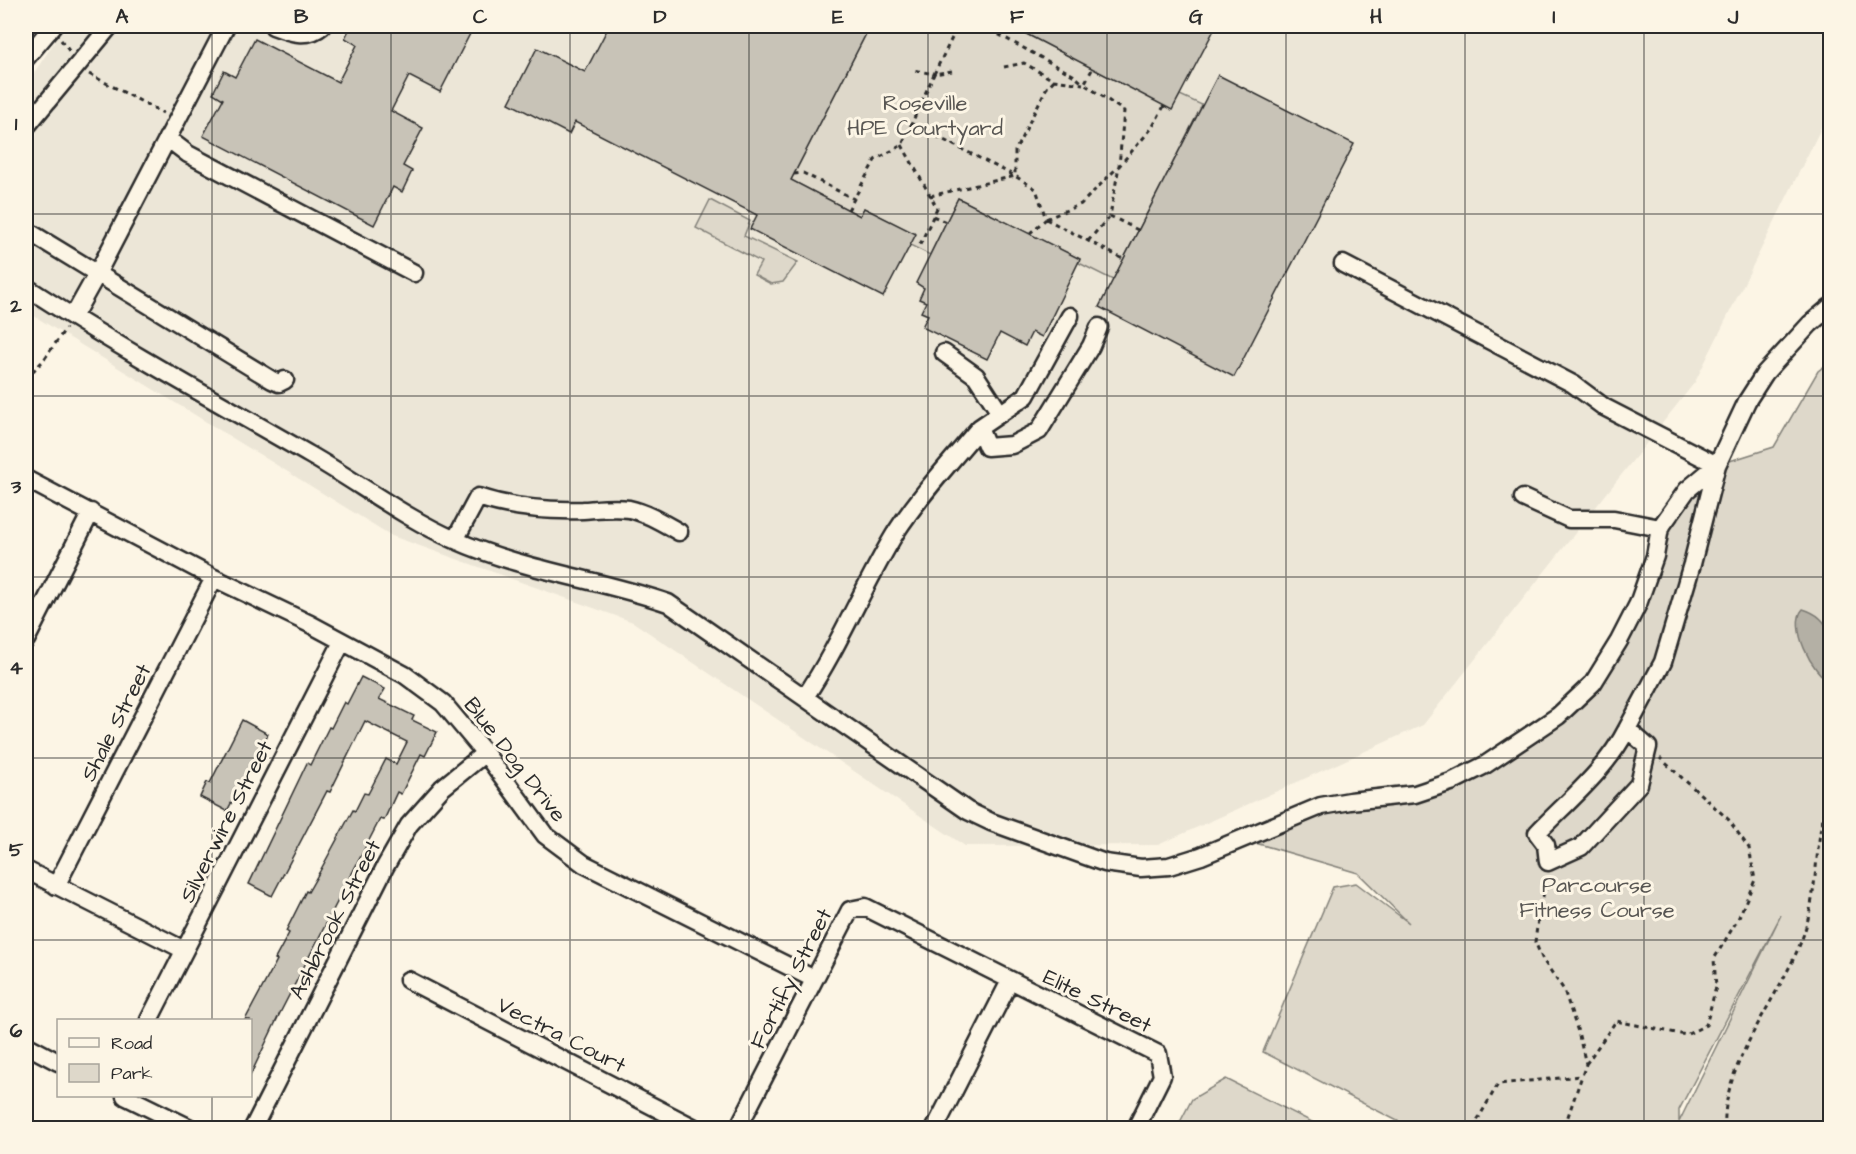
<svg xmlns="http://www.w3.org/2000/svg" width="1856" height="1154" font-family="'Architects Daughter',sans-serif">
	<rect width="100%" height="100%" fill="#fcf5e5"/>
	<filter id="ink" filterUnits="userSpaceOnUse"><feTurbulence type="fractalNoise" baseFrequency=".0167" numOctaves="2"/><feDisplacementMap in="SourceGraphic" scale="12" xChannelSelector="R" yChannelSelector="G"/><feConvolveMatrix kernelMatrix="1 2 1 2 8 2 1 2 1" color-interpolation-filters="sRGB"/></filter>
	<g filter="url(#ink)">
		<path fill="#ece6d7" d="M65,26H1830V110L1695,382L1423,725L1158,845L965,846L633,622L392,536L26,311V85Z"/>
		<path fill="#ded8ca" stroke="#84827a" stroke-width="1.5" fill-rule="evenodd" d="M870,26H1011L1172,109L1180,95L1202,105L1113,280L1079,263L1080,259L958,198L930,255L910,245L915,234L864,208L860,216L791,180Z
			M710,200L750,221L744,236L798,262L783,282L771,284L754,275L761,262L696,228Z
			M1830,362V1128H1411L1263,1052L1333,887L1356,883L1409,923L1358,873L1242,839L1281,822L1415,794L1558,716L1619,641L1660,528L1717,465L1774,447L1818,371ZM1781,915L1679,1122V1110Z
			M1226,1079L1324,1128H1177L1192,1099Z"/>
		<path fill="#b4b0a5" stroke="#7d7b74" stroke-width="1.5" d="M1803,609C1839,620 1831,650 1830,681C1812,674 1788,625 1803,609Z"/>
		<path fill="#c8c3b7" stroke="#2b2b2b" stroke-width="1.5" d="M351,26H474L440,92L409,76L391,111L423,128L403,166L412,171L402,192L393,187L374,225L203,136L223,99L213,93L224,71L235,77L255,39L338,82L357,45L345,38Z
			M609,26H870L791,180L860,216L864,208L916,234L883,297L750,229L757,215L575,122L569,134L509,103L537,48L585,72Z
			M1011,26H1216L1172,110Z
			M1218,75L1354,144L1234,377L1099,307Z
			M958,198L1080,259L1042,337L1032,332L1025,346L1000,333L987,359L922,327L928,315L921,312L926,302L919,299L924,288L916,283Z
			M361,677L385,689L379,699L414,716L412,720L437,732L425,756L421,754L401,794L397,792L384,820L380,819L280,1013L250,1076V1020H245L277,960L275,959L289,933L286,931L306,891L308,892L320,871L353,810L355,811L364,793L368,794L386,759L396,764L407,742L365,721L330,792L327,791L272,896L249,884L307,763L310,765L329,727L331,728L344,702L347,704Z
			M242,720L268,734L227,811L200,797L207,782L210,783Z"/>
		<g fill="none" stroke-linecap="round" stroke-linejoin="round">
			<defs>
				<path id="minor" d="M273,26C289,32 307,39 322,26
					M26,58L53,26
					M26,127L110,26
					M167,138L188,154L414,273
					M26,230L272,380L279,383L285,380
					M1343,264L1573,384L1604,407L1717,465L1692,564L1663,662L1627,729C1607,769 1568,801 1537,833L1546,845L1548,862L1581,847L1639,784L1648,747L1627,729
					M26,287C118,347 214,400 310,455C359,483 403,517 455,540C522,570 598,579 668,603L968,811L991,822L1105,863L1141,868L1169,866L1201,856L1321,806L1350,801L1415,794L1451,782L1485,765L1558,716L1593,683L1619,641L1638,604L1655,556L1660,528L1687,490L1717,465L1747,401L1765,373L1810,324L1830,307
					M73,317L97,274L226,26
					M944,353L976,376L1000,413
					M979,428L1026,396L1070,316
					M26,479L214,578L310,624L405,675L443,703L485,753L545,835L584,864L814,979
					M1523,498L1569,519H1614L1660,528
					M455,540L478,497C511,508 549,511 583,510C598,509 614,507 629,509C647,513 663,523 679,532
					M26,640L91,512
					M805,697C840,645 863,586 896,532C920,495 951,462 979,428L987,447L1012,445L1039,431L1091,346L1099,327
					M26,870L184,950
					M56,886L214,578
					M408,980L695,1128
					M149,1020L342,642
					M26,1045L58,1062
					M125,1096L190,1128
					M253,1128L385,867L409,825L442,788L485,753
					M738,1128L850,910L865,907L1158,1054L1162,1076L1136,1128
					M935,1128L1010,981"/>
			</defs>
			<use href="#minor" stroke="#2b2b2b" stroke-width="21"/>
			<path stroke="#2b2b2b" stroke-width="3" stroke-dasharray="4.5 4.5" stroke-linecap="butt" d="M983,26L1073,75L1084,84
				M61,40L70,52
				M1004,67L1024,63L1053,80L1083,84
				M952,71L934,74L958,26
				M89,74L163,113
				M912,124L1015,176L1036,189L1046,219L1029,234
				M902,145L937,208L918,249
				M794,174L803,173L854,199
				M930,196L1015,176V151L1046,89L1054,80
				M848,210L875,160L902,145L934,74L913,70
				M933,216L946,222
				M1046,219L1081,204L1119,166L1124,111L1084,84L1093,68
				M1046,219L1123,259
				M1138,230L1110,216L1119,166L1152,128L1164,106
				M1088,241L1110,216
				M26,378L43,361L66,328
				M1826,755L1830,759
				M1550,877L1540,904L1535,942L1543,960L1564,990L1578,1032L1586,1064L1564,1128
				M1586,1064L1616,1021L1686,1035L1706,1025L1716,987L1714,959L1738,919L1755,880L1749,848L1728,819L1660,758
				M1476,1124L1486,1128
				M1473,1128L1498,1084L1581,1076
				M1725,1128C1721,1064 1780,998 1802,939C1820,890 1813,838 1830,790"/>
			<use href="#minor" stroke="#fcf5e5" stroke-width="16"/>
		</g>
	</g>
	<path fill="none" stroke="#2b2b2b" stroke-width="1.5" stroke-opacity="0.55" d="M212,26V1020M391,26V1128M570,26V1128M749,26V1128M928,26V1128M1107,26V1128M1286,26V1128M1465,26V1128M1644,26V1128M26,214H1830M26,396H1830M26,577H1830M26,758H1830M26,940H1830M212,1096V1128"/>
	<g text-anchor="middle" stroke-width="6" stroke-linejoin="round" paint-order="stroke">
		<g font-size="22" fill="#585653" stroke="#fcf5e5">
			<text x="925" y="110">Roseville<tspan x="925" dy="25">HPE Courtyard</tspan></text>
			<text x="1597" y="892">Parcourse<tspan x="1597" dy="25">Fitness Course</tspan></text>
		</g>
		<g font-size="22" fill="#2b2b2b" stroke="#fcf5e5">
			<text transform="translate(115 722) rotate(-63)" y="8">Shale Street</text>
			<text transform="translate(516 759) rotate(52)" y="8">Blue Dog Drive</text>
			<text transform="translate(225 821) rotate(-63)" y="8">Silverwire Street</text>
			<text transform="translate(334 919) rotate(-63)" y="8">Ashbrook Street</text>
			<text transform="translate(790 978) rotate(-63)" y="8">Fortify Street</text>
			<text transform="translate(1098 1000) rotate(26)" y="8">Elite Street</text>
			<text transform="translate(562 1034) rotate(27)" y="8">Vectra Court</text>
		</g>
	</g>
	<rect width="1856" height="1154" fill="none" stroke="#fcf5e5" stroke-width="66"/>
	<rect x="57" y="1019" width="195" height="78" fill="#fcf5e5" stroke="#a8a49b" stroke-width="1.5"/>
	<rect x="69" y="1038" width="30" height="9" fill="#fcf5e5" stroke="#a8a49b" stroke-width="1.5"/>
	<text x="111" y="1049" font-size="18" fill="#2b2b2b">Road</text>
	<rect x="69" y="1064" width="30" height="18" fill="#ded8ca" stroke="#a8a49b" stroke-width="1.5"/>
	<text x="111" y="1079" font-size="18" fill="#2b2b2b">Park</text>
	<rect x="33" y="33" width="1790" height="1088" fill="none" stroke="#2b2b2b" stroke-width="2"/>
	<g font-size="20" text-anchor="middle" font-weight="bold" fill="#2b2b2b">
		<text x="122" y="23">A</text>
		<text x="301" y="23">B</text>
		<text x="480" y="23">C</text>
		<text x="660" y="23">D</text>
		<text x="838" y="23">E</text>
		<text x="1017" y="23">F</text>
		<text x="1196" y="23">G</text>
		<text x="1376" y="23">H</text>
		<text x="1554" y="23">I</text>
		<text x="1733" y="23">J</text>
		<text x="16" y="130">1</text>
		<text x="16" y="312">2</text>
		<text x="16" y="493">3</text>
		<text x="16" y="674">4</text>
		<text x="16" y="856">5</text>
		<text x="16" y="1037">6</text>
	</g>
</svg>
